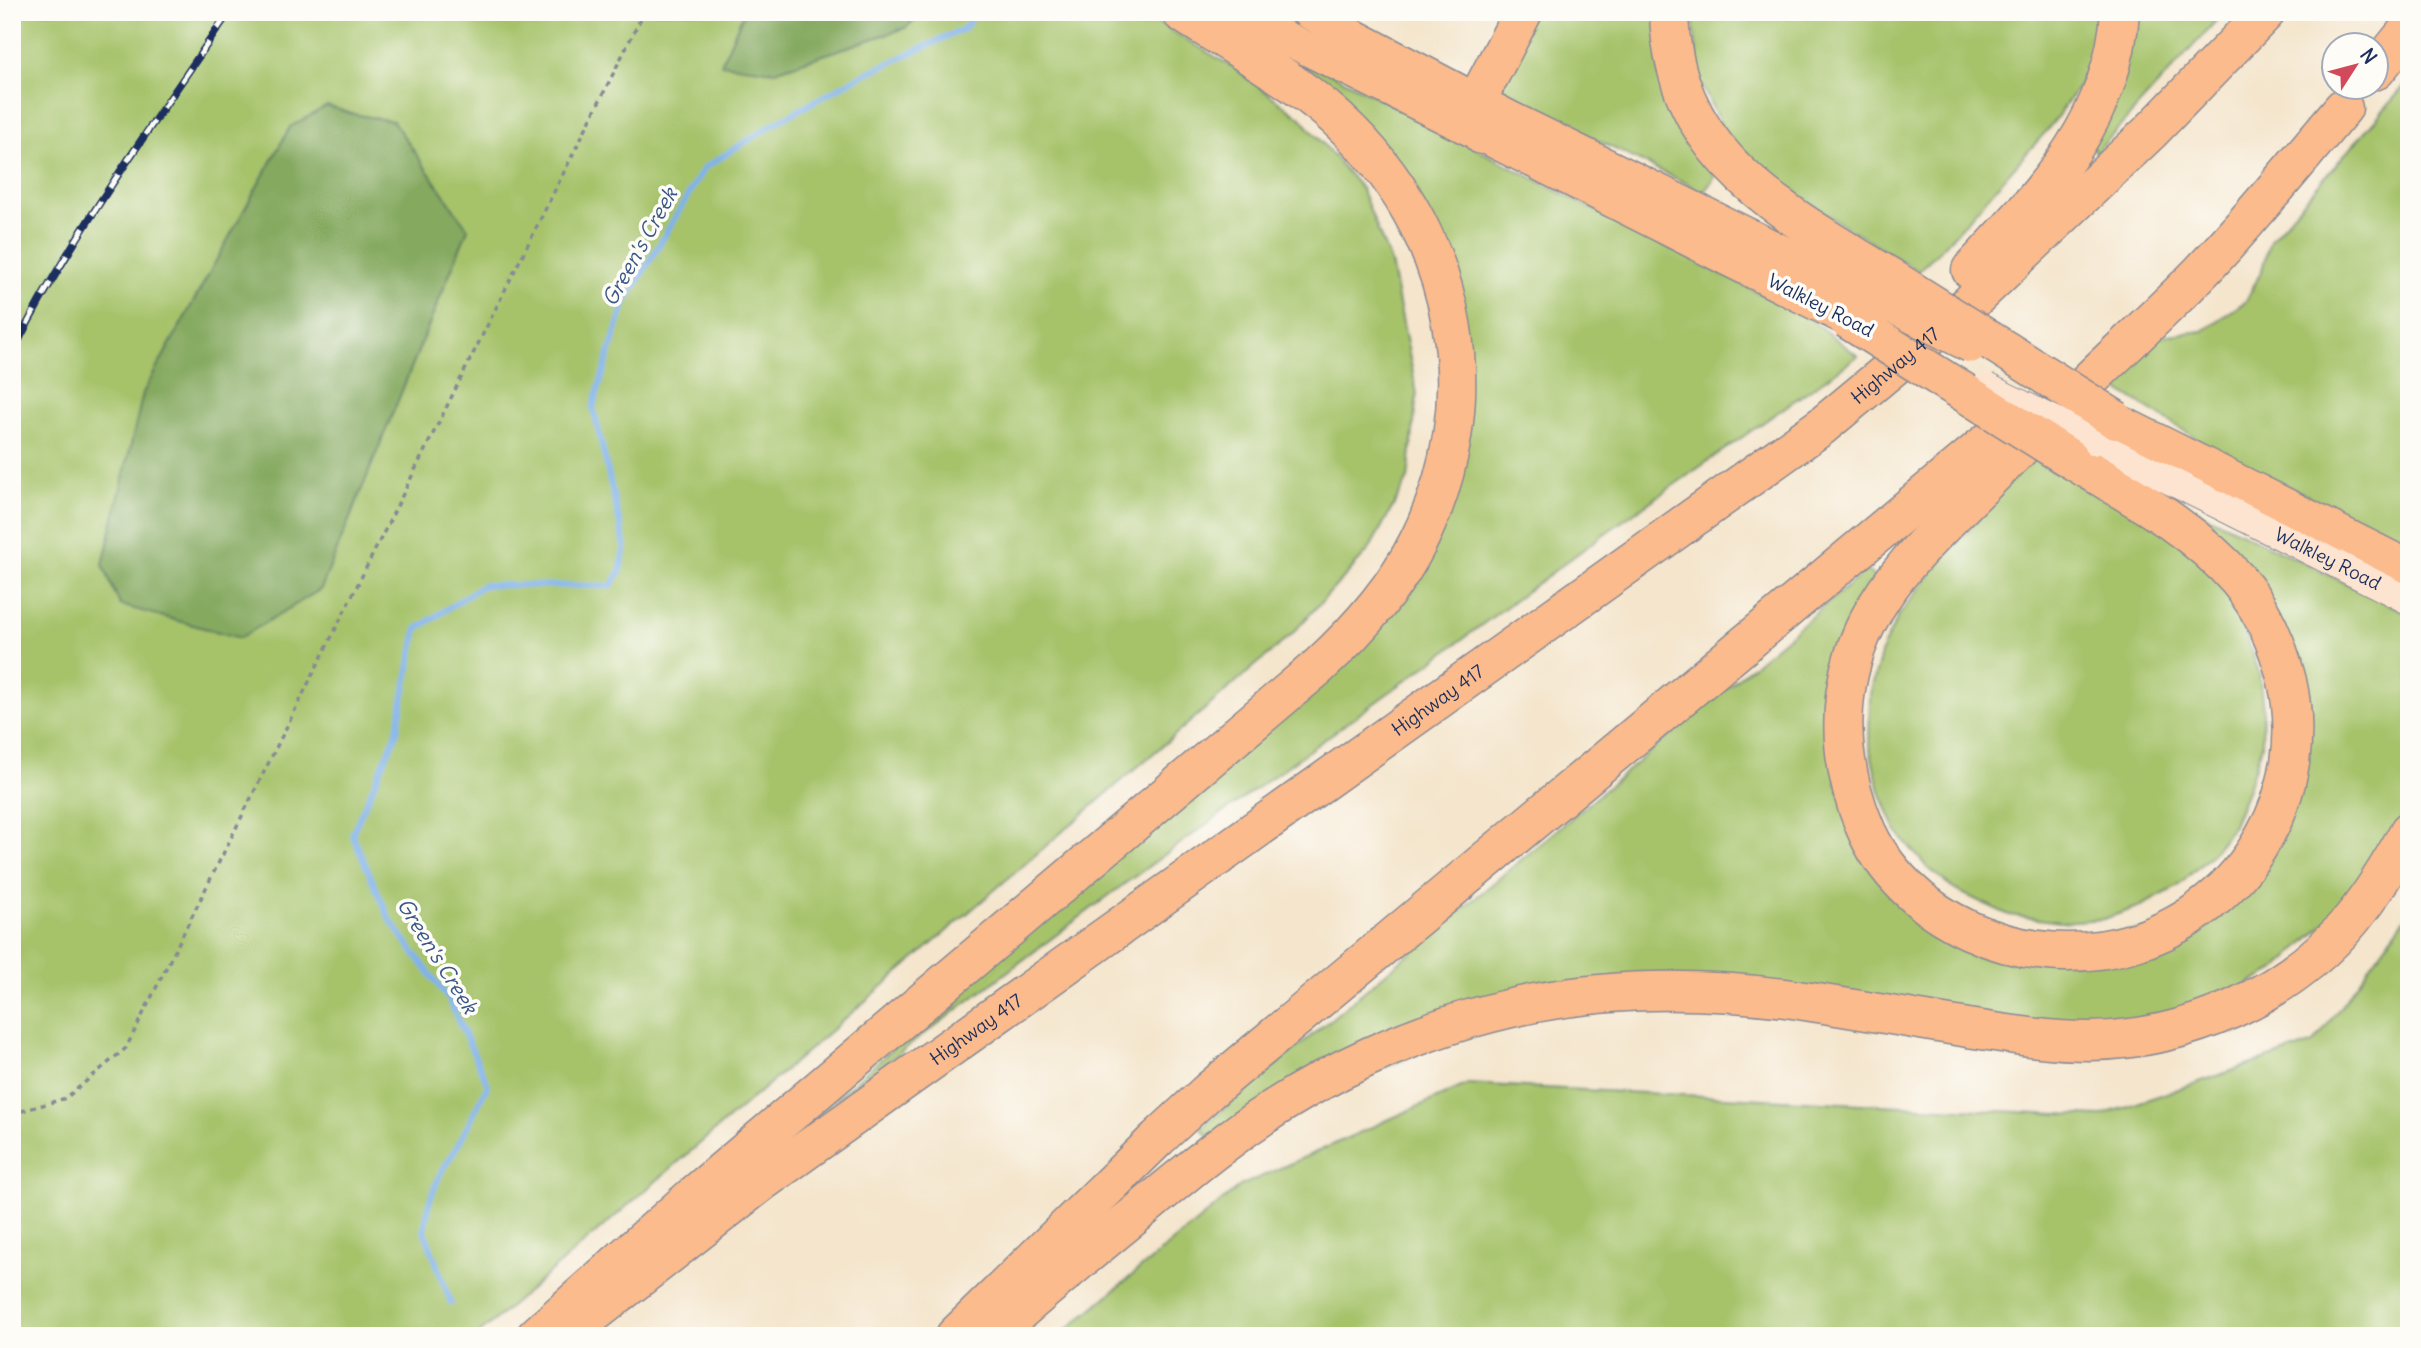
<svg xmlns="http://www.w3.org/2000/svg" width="2421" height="1348" font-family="Delius,sans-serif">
	<rect width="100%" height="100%" fill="#fdfcf7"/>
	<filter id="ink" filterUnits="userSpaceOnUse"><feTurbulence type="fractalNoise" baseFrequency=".0143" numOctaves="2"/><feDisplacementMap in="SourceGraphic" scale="14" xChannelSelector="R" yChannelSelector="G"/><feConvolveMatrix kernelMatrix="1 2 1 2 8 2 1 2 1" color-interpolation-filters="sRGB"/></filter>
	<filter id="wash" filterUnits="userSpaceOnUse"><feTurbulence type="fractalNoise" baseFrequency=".00686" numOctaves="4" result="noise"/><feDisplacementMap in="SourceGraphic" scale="28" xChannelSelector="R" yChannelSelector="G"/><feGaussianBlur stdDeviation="1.57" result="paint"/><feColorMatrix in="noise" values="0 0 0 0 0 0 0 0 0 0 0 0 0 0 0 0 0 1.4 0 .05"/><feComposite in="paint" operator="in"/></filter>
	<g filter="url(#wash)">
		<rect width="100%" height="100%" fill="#f4e5cc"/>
		<path fill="#a6c36b" stroke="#607964" stroke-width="2" d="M12,12H1140L1234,68L1300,117L1361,188L1391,263L1417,394L1408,479L1369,550L1291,635L476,1336H12Z
			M1530,12H1660L1714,170V178L1704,192L1497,92Z
			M1692,12H2097L2098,16L2093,56L2078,87L2050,127L1946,244L1918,271L1829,216L1763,168L1725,133L1700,82Z
			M2131,12H2224L2096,153L2089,143Z
			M1295,57L1336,76L1635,231L1806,316L1858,356L1604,534L1456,644L1116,890L818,1114L1248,738L1448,509L1453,274L1289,70Z
			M2409,81V547L2209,446L2107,383L2160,336L2203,331L2246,301L2262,270L2270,240Z
			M2031,458L2052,472L2056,468L2178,536L2229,593L2259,672L2263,710L2262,745L2247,791L2231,829L2209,857L2177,887L2141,906L2104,919L2060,922L2009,915L1955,890L1926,866L1896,831L1880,792L1869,745L1870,694L1883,647L1899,615L1934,570Z
			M2191,508L2409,614V804L2386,850L2349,901L2274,971L2189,1015L2063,1030L1580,983L1213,1142L1201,1128L1867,570L1879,582L1836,784L1980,949L2201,923L2305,719L2185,519Z
			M2409,913V1336H1059L1240,1186L1468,1084L2099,1116L2314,1043Z"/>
		<path fill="#84a95f" stroke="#506c5e" stroke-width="2" d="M744,12H925L905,28L775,71L721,64Z
			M327,106L353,114L393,121L468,229L321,589L240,638L120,605L103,565L143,393L290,127Z"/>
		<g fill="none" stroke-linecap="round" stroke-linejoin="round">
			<path stroke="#80b2ec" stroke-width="6" d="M451,1303L424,1230L430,1200L440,1174L458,1145L488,1085L449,1000L390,920L352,834L396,735L417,629L483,585L611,586L620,572L625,546L593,407L624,305L704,168L772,125L858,77L964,29L976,12"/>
		</g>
	</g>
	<g filter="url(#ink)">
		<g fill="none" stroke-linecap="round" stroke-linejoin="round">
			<defs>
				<g id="secondary">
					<path id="s1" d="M2092,440L2409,599"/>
				</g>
				<path id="primary" d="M1233,12L1482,135L1847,319
					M1308,12L1510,118L1872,296
					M2116,420L2409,567"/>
				<g id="highway">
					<path d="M1669,12C1672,158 1783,211 1891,278"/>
					<path d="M2376,70L2409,29"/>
					<path d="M1482,135L1475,117L1477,100L1523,12"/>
					<path d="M1971,270C2042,194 2113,123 2120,12"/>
					<path d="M2069,458C2128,494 2192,527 2238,580C2263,610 2278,644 2287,681C2299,734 2291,790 2264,837C2205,943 2078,980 1969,930C1923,909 1883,872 1864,825C1837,760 1835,687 1867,623C1891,575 1932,536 1969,499C2005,463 2041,428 2077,392C2118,352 2160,314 2200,273C2250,221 2296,163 2343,108"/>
					<path d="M536,1336L693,1196L1319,666C1358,630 1394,590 1418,542C1488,403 1460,241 1350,131C1304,84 1236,48 1181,12"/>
					<path id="s2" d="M565,1336L763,1181L1822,426L1969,304L2150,132L2266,12"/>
					<path d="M955,1336L1158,1138L1209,1091L2020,415"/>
					<path d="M992,1336C1038,1294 1086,1255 1134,1216C1163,1192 1192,1167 1222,1145C1313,1075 1422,1025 1535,1003C1617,987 1703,988 1785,998C1846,1007 1907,1018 1968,1028C2008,1034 2048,1041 2089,1041C2187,1040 2288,996 2352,919C2374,892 2392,862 2409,831"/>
				</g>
			</defs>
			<use href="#secondary" stroke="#888a95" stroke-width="32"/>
			<use href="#primary" stroke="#888a95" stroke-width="36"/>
			<use href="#highway" stroke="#888a95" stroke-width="41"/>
			<path stroke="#888a95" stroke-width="3.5" stroke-dasharray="5 5" stroke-linecap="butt" d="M12,1114L66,1098L126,1048L644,12"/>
			<use href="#secondary" stroke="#fde4d1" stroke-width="30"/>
			<use href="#primary" stroke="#fbbb8c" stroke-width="33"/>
			<use href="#highway" stroke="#fbbb8c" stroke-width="38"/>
			<defs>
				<path id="rail" d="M12,353C73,233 154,123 229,12"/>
			</defs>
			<use href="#rail" stroke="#1b2f5e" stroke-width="8"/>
			<use href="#rail" stroke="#fdfcf7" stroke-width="5" stroke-dasharray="16" stroke-linecap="butt"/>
			<defs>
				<path id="secondary-bridge" d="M1986,388L2092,440"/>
				<path id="primary-bridge" d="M1872,296L1971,346"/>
				<path id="highway-bridge" d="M1891,278L2116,420
					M1847,319L2069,458"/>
			</defs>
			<use href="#secondary-bridge" stroke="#888a95" stroke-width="32" stroke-linecap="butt"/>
			<use href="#primary-bridge" stroke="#888a95" stroke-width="36" stroke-linecap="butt"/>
			<use href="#highway-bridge" stroke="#888a95" stroke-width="41" stroke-linecap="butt"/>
			<use href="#secondary-bridge" stroke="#fde4d1" stroke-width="30"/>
			<use href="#primary-bridge" stroke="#fbbb8c" stroke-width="33"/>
			<use href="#highway-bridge" stroke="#fbbb8c" stroke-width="38"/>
		</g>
	</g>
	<g text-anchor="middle" stroke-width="7" stroke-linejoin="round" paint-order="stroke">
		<g font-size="19" fill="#1b2f5e" stroke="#fdfcf7">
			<text transform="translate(1821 305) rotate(27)" y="7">Walkley Road</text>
			<text dy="7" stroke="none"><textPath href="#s2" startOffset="1647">Highway 417</textPath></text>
			<text dy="7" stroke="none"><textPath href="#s1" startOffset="264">Walkley Road</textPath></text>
			<text dy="7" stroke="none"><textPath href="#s2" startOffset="1080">Highway 417</textPath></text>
			<text dy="7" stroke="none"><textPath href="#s2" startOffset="513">Highway 417</textPath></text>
		</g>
		<g font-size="21" font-style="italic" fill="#395689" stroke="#fdfcf7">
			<text transform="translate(640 247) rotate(-61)" y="7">Green's Creek</text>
			<text transform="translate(437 956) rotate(58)" y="7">Green's Creek</text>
		</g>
	</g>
	<rect width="2421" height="1348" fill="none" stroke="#fdfcf7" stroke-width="42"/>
	<g transform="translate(2355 66) rotate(54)"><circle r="33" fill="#fdfcf7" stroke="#a3aaba" stroke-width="2"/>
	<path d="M0-5L12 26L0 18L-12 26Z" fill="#d1495b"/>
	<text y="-10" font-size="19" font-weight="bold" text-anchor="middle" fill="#1b2f5e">N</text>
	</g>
</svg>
